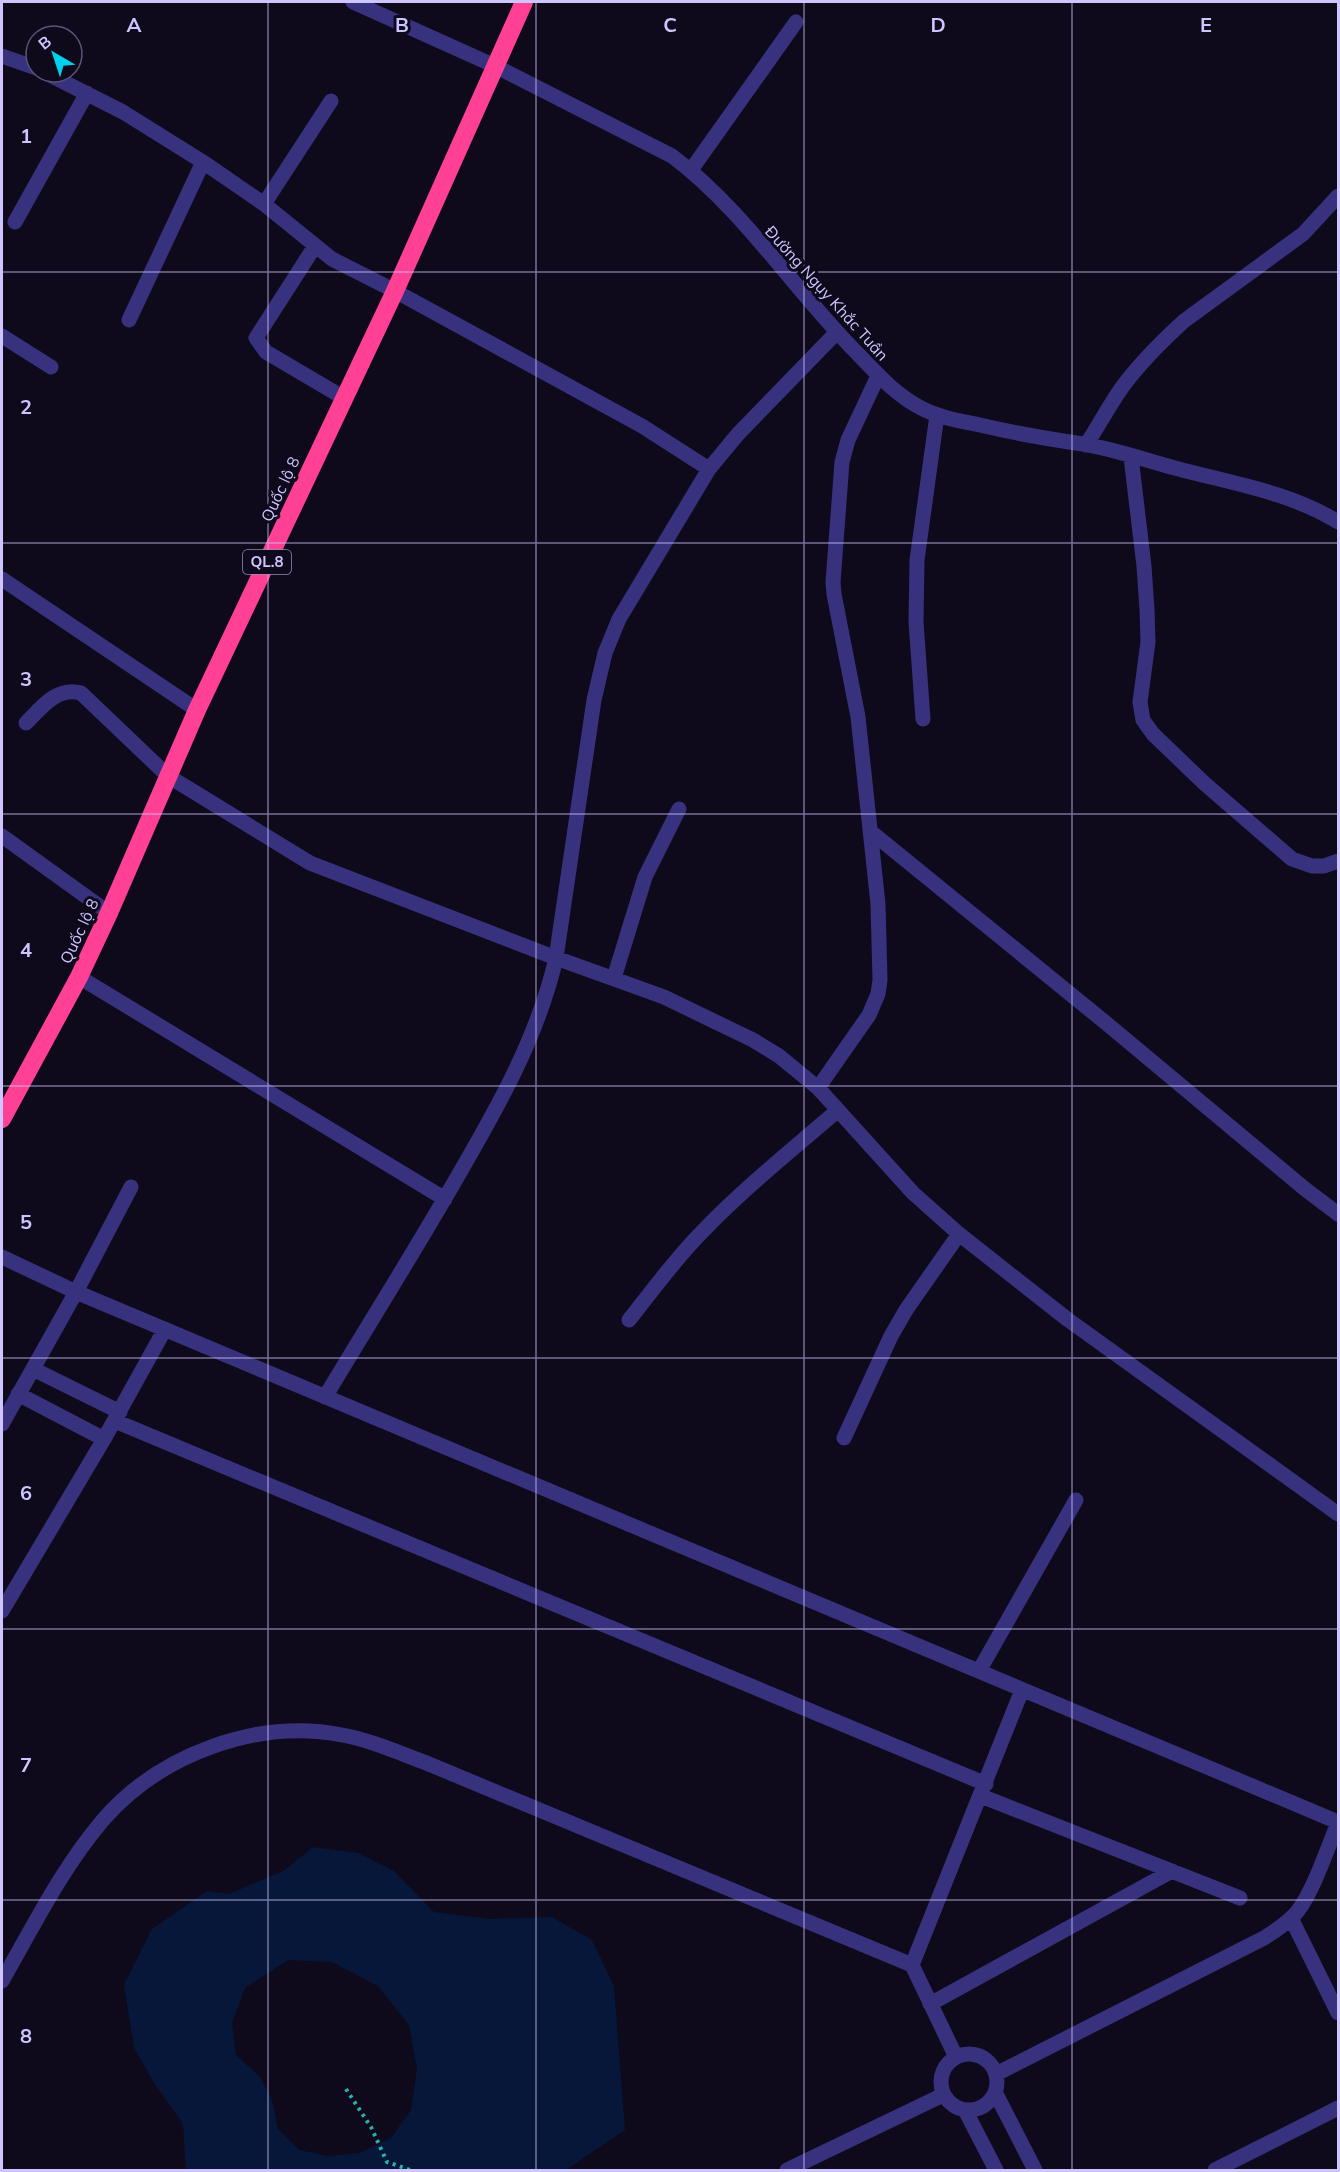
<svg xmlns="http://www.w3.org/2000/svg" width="1340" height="2172" font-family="Mulish,sans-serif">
	<rect width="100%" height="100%" fill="#0e0a1c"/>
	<path fill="#061739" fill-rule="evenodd" d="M313,1847L358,1853L394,1871L434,1912L489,1919L552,1917L592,1940L614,1986L625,2130L566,2170H186L183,2124L154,2083L134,2048L124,1985L152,1929L207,1891L229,1894L285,1870ZM288,1960L332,1962L378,1986L409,2025L417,2069L411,2110L391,2138L360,2153L328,2156L299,2150L278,2129L272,2100L260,2077L236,2055L232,2023L245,1988Z"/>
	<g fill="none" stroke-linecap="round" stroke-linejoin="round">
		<path stroke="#26b2af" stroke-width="4" stroke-dasharray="3 4.5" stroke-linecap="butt" d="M346,2089L371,2127L387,2162L410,2170"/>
		<path stroke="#38327e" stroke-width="15" d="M353,2L495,66L672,156C743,209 795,291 858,354C878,375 897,396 923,409C941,418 961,421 980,425C1014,433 1048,439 1083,444C1114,449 1145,460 1175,468C1230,483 1290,492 1338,522
			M2,56L36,68
			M44,72L123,112L203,162L264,204L332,259L395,291L642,426L709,469
			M691,170L796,22
			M264,204L331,101
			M15,222L87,93
			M315,246L256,338L266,352L344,398
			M129,320L203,162
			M2,336L51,367
			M1086,445C1099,425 1110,404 1123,386C1141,362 1162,341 1184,321L1303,234L1338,196
			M1131,457L1144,566L1147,609L1148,642L1140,702L1143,720L1153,734L1204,783L1292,859L1312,866H1324L1338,861
			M2,579L197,710
			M923,719L916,622L917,560L937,415
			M26,723C41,708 57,686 81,693L168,776L310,863L556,958L664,997L753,1040L779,1056L818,1088L913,1193L959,1234L1067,1319L1338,1514
			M870,831L1106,1023L1305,1189L1338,1214
			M2,836L109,913
			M79,977L445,1199
			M614,978L645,877L679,809
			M818,1088L869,1015L878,994L880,980L878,904L858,717L834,594L833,582L842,462L848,440L878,376
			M2,1257L76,1292L1338,1822
			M629,1320C653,1290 675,1259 702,1232C744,1188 792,1150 838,1110
			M33,1369L120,1412
			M18,1394L104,1439
			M325,1397C370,1322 416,1249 459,1174C499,1105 538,1036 556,958L594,700L605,653L619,619L709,469L738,434L836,333
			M115,1421L986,1784
			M2,1424L76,1292L131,1187
			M844,1438L891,1336L906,1310L959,1234
			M2,1611L104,1439L165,1329
			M979,1671L1076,1500
			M981,1796L1240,1898
			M1291,1918L1338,2013
			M912,1965L1022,1690
			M2,1981C33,1927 62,1868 103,1820C159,1755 257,1718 342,1735C370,1740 397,1752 424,1762L912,1965L956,2057
			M930,2004L1172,1871
			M941 2082a28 28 0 1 1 56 0a28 28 0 1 1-56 0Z
			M996,2074L1264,1938C1275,1931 1288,1923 1297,1912C1314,1890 1327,1849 1338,1823
			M996,2094L1035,2170
			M965,2110L996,2170
			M787,2170L943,2095
			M1215,2170L1338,2108"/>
		<path stroke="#ff4095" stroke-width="18" d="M2,1119L79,977L109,913L197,710L395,291L524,2"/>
	</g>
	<path fill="none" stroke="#cec5ff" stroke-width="1.5" stroke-opacity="0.55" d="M268,2V2170M536,2V2170M804,2V2170M1072,2V2170M2,272H1338M2,543H1338M2,814H1338M2,1086H1338M2,1358H1338M2,1629H1338M2,1900H1338"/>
	<g text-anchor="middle" stroke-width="6" stroke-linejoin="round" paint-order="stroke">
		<rect fill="#0e0a1c" stroke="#948dbb" stroke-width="1.5" x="243" y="550" width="48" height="24" rx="4.5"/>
		<g font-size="15" font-weight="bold" fill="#cec5ff">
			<text x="267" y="567">QL.8</text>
		</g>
		<g font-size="16" fill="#cec5ff" stroke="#0e0a1c">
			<text transform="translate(827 293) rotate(48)" y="6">Đường Ngụy Khắc Tuần</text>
			<text transform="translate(280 489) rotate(-65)" y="6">Quốc lộ 8</text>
			<text transform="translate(79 931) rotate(-65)" y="6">Quốc lộ 8</text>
		</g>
	</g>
	<g font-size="20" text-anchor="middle" font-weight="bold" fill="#cec5ff" stroke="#0e0a1c" stroke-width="6" stroke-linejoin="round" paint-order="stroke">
		<text x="134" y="32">A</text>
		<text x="402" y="32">B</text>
		<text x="670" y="32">C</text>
		<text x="938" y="32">D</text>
		<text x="1206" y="32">E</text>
		<text x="26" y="143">1</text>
		<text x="26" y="414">2</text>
		<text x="26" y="686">3</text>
		<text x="26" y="957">4</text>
		<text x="26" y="1229">5</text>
		<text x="26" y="1500">6</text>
		<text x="26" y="1772">7</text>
		<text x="26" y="2043">8</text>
	</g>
	<rect width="1340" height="2172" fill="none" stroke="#cec5ff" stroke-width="6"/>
	<g transform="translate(54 54) rotate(321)"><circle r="28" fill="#0e0a1c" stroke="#5b5577" stroke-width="1.5"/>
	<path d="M0-4.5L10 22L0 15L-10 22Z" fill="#00d0f0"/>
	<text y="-9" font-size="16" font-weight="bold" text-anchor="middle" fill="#cec5ff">B</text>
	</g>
</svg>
